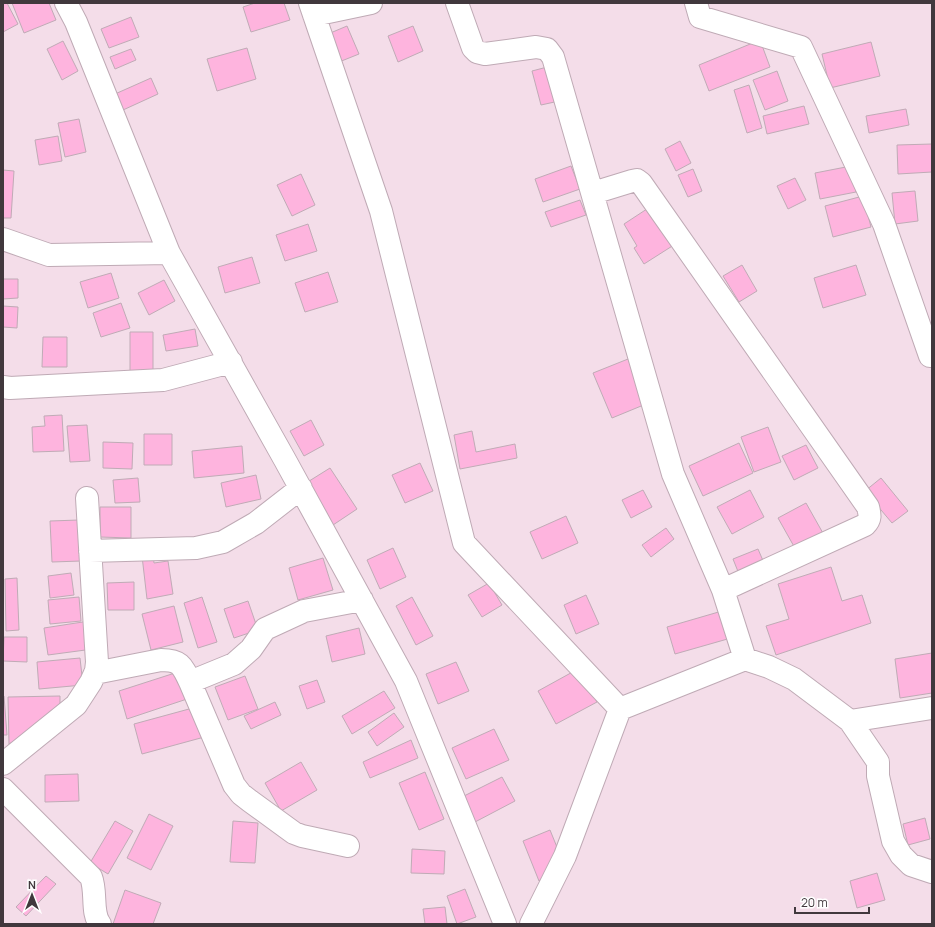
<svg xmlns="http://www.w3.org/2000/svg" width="935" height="927" font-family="Manrope,sans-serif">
	<rect width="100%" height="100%" fill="#f4dde9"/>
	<path fill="#feb4de" stroke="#c0abb6" d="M3,3H7L18,24L3,32Z
		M12,3H49L56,20L24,33Z
		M255,3H284L290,20L251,32L243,7Z
		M131,17L139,37L109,48L101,29Z
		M347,26L359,54L339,62L328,34Z
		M413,26L423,51L398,62L388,36Z
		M760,40L770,67L709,91L699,65Z
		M63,41L78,71L62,80L47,49Z
		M871,42L880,76L830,88L822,54Z
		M247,48L256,79L217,91L207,59Z
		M131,49L136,60L115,69L110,57Z
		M551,66L559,101L541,105L532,71Z
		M777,71L788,101L765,110L753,80Z
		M151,78L158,94L123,110L115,94Z
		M749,85L762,128L747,133L734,90Z
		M804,106L809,124L767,134L763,116Z
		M906,109L909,125L869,133L866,116Z
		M79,119L86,152L65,157L58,123Z
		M58,136L62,161L39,165L35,140Z
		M680,141L691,163L676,171L665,149Z
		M932,144V172L898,174L897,145Z
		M571,166L580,189L543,202L535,179Z
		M851,166L856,192L820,199L815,173Z
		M693,169L702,191L688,197L678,175Z
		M3,170L14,171L11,218H3Z
		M301,174L315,205L292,216L277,185Z
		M795,178L806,200L788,209L777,186Z
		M915,191L918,221L895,224L892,193Z
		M863,196L871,227L833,237L825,206Z
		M580,200L586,215L551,227L545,212Z
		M653,205L677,243L644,264L634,248L637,246L624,224Z
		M308,224L317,251L285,261L276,235Z
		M252,257L260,283L225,293L218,267Z
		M742,265L757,291L739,302L723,276Z
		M856,265L866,295L823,308L814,278Z
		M328,272L338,302L305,312L295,283Z
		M111,273L119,298L88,308L80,282Z
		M3,279H18V298L3,299Z
		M164,280L175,301L149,315L138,293Z
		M121,303L130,328L101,337L93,313Z
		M3,306L18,307L17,328L3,327Z
		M195,329L198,346L166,351L163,335Z
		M130,332H153V373H130Z
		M43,337H67V367H42Z
		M628,359L646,404L612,418L593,373Z
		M62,415L64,451L33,452L32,427L45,426L44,416Z
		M311,420L324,445L304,456L290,431Z
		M87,425L90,461L70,462L67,426Z
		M768,427L781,462L754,472L741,437Z
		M472,431L476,452L515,444L517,458L460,469L454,435Z
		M144,434H172V465H144Z
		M103,442L133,443L132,469L103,468Z
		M739,443L753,473L703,496L689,466Z
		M806,445L818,468L794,480L782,456Z
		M242,446L244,473L194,478L192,451Z
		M420,463L433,491L405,503L392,475Z
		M330,468L357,509L333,525L306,483Z
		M256,475L261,499L226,507L221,483Z
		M138,478L140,502L115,503L113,480Z
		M881,478L908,511L892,523L865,491Z
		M643,490L652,507L631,518L622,500Z
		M750,490L764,517L732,534L717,507Z
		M806,503L824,535L796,550L778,518Z
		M100,507H131V538L100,537Z
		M566,516L578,543L542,559L530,532Z
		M79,520L81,561L52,562L50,521Z
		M666,528L674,539L651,557L642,545Z
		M393,548L406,577L380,589L367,560Z
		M758,549L764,563L739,574L733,559Z
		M153,554L154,563L168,561L173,594L147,599L142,556Z
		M323,558L333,590L298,600L289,568Z
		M831,567L842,601L862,595L871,623L776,655L766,626L789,619L778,584Z
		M71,573L74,595L50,598L48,576Z
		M17,578L19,630L6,631L5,579Z
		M134,582V610H108L107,583Z
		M489,583L502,605L482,617L468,595Z
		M586,595L599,624L576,634L564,605Z
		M79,597L81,621L50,624L48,600Z
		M202,597L217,642L198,648L184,603Z
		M412,597L433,636L416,645L396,606Z
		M248,601L258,630L234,638L224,609Z
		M174,606L183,642L151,650L142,614Z
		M722,611L731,638L675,654L667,627Z
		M89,621L93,649L48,655L44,628Z
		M359,628L365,654L332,662L326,636Z
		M4,637H27V662L3,661Z
		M932,653V693L900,698L895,659Z
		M80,658L83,685L39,689L37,662Z
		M456,662L469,691L438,704L426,674Z
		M578,669L597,702L556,724L538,691Z
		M178,672L187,699L127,719L119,691Z
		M245,676L258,709L228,720L215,687Z
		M317,680L325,702L307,709L299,686Z
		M384,691L395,708L352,734L342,716Z
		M3,696H4L7,735H3Z
		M60,696V713L9,744L8,697Z
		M275,702L281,715L251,729L244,716Z
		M200,706L208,736L142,754L134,724Z
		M394,713L404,727L377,746L368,732Z
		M494,729L509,760L466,779L452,748Z
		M411,740L418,758L370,778L363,762Z
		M301,762L317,790L281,811L265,783Z
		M425,772L444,819L419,830L399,783Z
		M78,774L79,801L45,802V775Z
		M502,777L515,801L475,822L462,797Z
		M149,814L173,826L151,870L127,858Z
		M925,818L930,839L908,845L903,824Z
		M115,821L133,831L108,874L90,863Z
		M233,821L258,823L255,863L230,862Z
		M550,830L561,857L539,881L523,841Z
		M412,849L445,851L444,874L411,873Z
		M877,873L885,900L857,908L850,881Z
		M46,876L56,884L26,916L16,907Z
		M465,889L476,917L457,924L447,896Z
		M125,890L161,903L153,924H113Z
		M445,907L447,924H425L423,909Z"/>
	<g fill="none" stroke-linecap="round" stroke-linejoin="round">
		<defs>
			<path id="minor" d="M310,3L381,211L464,543L620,709
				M457,3L473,48L477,52L485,54L536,47L547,49L553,57L673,474L723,590L745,659
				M696,3L700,17L801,47L884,224L930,356H932
				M314,15L371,3
				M593,193L632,181L637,180L641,183L868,507C870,515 871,519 865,525L723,590
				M3,239L49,255L169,253L76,22L66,3
				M169,253L285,460L406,681L505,924
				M3,387L10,388L163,380L231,362
				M90,551L196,548L223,542L256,523L301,488
				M95,673L161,660C180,660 182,665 190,682L234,785L241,794L250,801L294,833L302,836L348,846
				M190,682L234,664L251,649L265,629L304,611L362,600
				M850,721L878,762V776L893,841L901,855L911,865L932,872
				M3,764L76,705L91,682L96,671L97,662L87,498
				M3,789L91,877C97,892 91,913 100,924
				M531,924L565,856L620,709L745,659L769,667L794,679L850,721L932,708"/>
		</defs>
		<use href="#minor" stroke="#bfaab5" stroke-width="24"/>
		<use href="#minor" stroke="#fff" stroke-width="22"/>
	</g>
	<rect width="935" height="927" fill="none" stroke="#41383d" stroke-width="8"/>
	<g transform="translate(32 895)" stroke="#ffffff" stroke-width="3" paint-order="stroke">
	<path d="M0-3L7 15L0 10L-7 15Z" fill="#41383d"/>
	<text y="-6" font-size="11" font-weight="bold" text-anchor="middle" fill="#41383d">N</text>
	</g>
	<path d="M795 907v6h74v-6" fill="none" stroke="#41383d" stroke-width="2"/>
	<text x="801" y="907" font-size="12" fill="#41383d" stroke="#ffffff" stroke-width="3" paint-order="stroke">20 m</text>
</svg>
